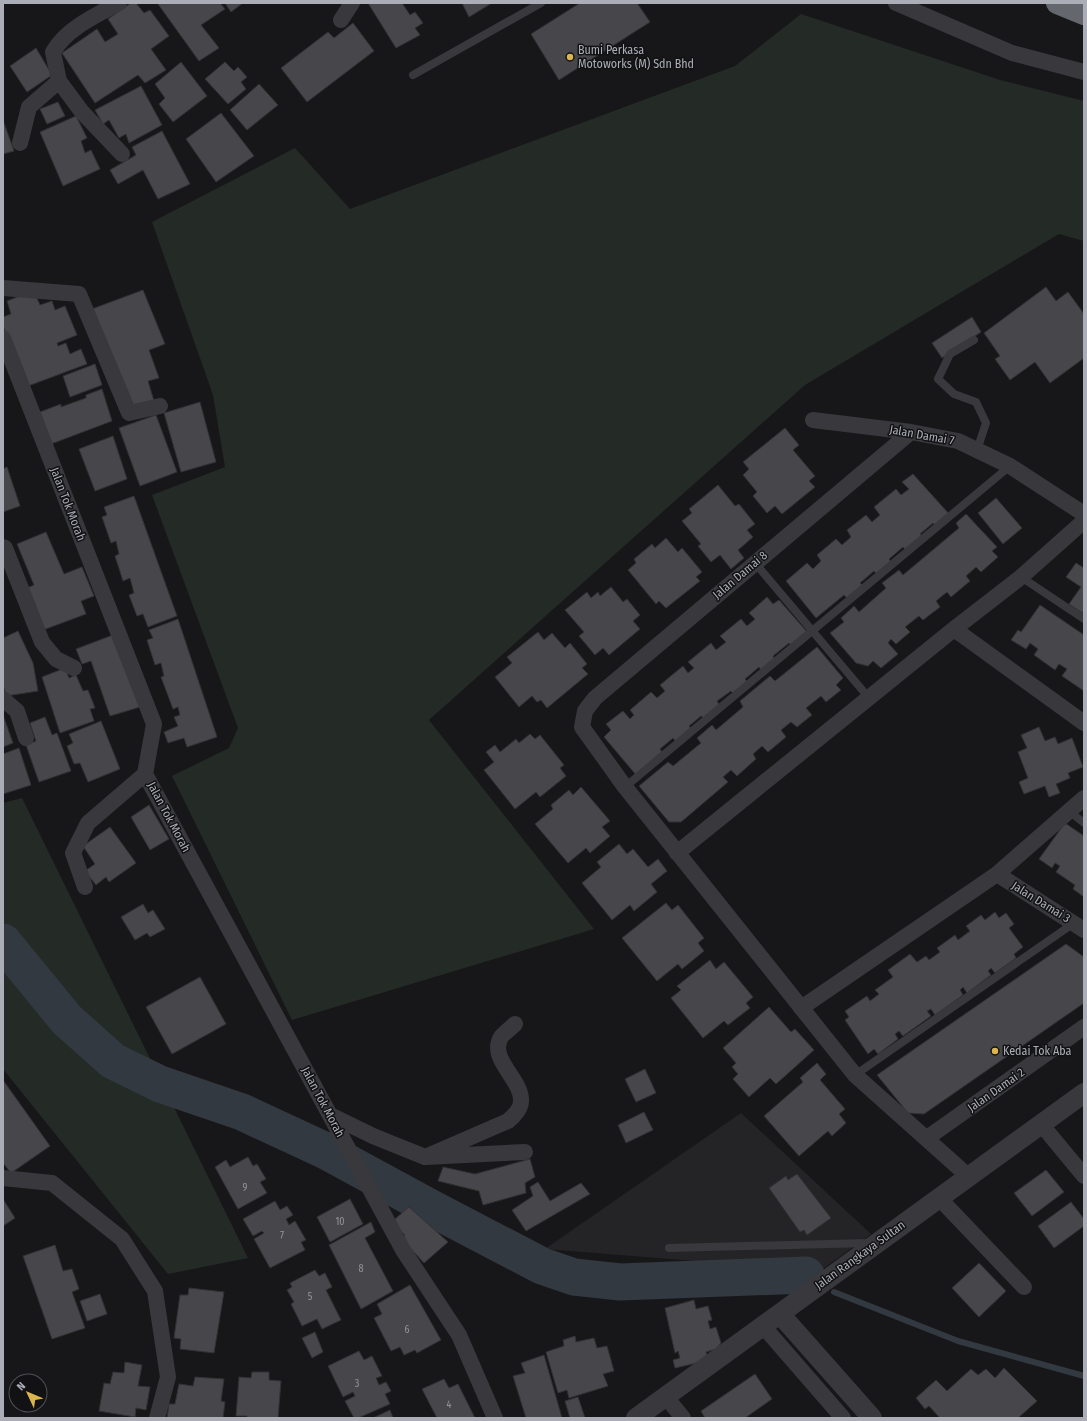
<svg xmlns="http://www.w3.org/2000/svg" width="1087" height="1421" font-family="'Fira Sans Condensed',sans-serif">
	<rect width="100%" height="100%" fill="#171719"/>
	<path fill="#242326" d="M741,1113L871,1234L820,1271L545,1249Z"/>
	<path fill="#242a25" d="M801,14L1000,80L1084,101V241L1059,234L805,385L429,720L594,929L292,1020L172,776L229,748L238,728L152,495L225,467L213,395L152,222L295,148L350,209L735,66Z
		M22,798L248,1258L168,1274L3,1069V803Z"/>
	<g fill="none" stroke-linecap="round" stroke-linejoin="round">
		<path stroke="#333940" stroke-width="6" d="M834,1292L958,1341L1084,1376"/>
		<path stroke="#333940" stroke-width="37" d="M3,942L67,1020L113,1061L160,1084L242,1112L326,1151L431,1208L542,1266L574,1277L620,1282L806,1275"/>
	</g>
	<path fill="#47474b" stroke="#323235" d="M131,3H136L144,13L150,10L169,36L151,49L166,70L145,83L138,75L95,103L62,53L97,29L105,42L118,34L108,19Z
		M160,3H220L225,9L201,25L219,48L199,61L158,4Z
		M225,3H243L231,12Z
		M368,3H402L410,15L415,12L423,23L415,28L420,35L396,48Z
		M462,3H492L469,17Z
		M580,3H637L650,22L559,80L531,34Z
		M353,23L374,51L307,102L281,68L328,32L334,38Z
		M36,48L52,75L27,92L10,66Z
		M181,62L207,96L173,122L159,104L165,98L155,84Z
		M225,62L234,71L238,67L247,77L241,82L246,89L228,104L205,79Z
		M259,84L278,105L247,130L230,110Z
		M141,86L162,125L129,143L126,134L119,138L109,120L103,124L95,110Z
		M58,102L65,116L47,124L40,109Z
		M221,113L254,156L216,182L186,139Z
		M76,116L87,138L81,141L85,153L91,150L100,169L63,186L40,132Z
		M3,120L14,151L3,154Z
		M162,131L190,184L158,199L143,170L118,184L110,170L136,155L132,147Z
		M1046,287L1056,301L1068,292L1084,314V358L1050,383L1035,362L1010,380L995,359L1000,356L984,333Z
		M143,290L165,344L149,350L159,378L148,381L154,401L132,408L92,309Z
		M25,294H35L40,305L52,301L55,310L65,306L77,335L57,343L58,346L66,343L70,354L81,349L87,364L28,386L3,326V317L11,314L7,301Z
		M972,317L981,332L942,358L932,343Z
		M95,364L102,385L70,397L63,376Z
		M102,389L112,421L51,444L40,412L61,404V407L86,398V395Z
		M200,402L216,462L181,472L164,413Z
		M156,415L177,472L140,486L119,428Z
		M785,428L799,445L793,450L815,476L809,481L815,487L782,514L775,506L767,513L753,496L757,492L743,475L749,469L743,462Z
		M113,436L127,479L95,491L79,449Z
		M7,467L20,506L3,512V469Z
		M913,474L950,515L936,526L933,523L920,534L924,537L907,551L903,547L889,559L891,562L878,575L874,571L860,583L863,586L848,599L844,595L816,618L786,581L807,563L813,569L821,561L817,555L836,539L842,545L851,537L847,530L866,515L872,522L880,515L874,507L896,489L901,495L909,489L902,482Z
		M718,485L735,506L739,504L755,524L747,530L753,537L738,550L744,558L731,569L720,555L711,562L698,546L701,544L682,521L692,513L689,509Z
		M134,496L177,616L148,627L143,614L137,616L129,595L134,593L130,578L123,581L115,556L119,554L116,541L111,543L102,517L107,515L104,507Z
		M996,498L1022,528L1003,544L978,513Z
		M966,514L997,547L992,551L998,557L981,572L976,567L966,576L970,581L951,597L947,592L936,601L940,607L923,620L919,616L905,627L910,632L896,644L891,639L888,643L898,654L881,668L873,661L868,666L856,663L830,633L844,622L841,618L854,606L859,612L886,588L882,583L899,570L903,575L959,528L956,523Z
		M46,532L64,574L82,567L94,596L81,601L86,614L43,630L27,588L34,585L17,544Z
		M666,538L678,552L682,548L702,572L696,577L700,581L666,608L659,601L656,604L628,570L636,563L634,559L652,544L655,548Z
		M1076,563L1084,568V614L1069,604L1081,587L1066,577Z
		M611,587L623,602L627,599L640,615L633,621L640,629L609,655L603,648L595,655L579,636L584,632L565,610L587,592L591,598L598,592L600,596Z
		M767,597L773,604L779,600L808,633L792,646L789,643L773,656L775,660L762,671L759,667L745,679L748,683L734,694L731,691L717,701L720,706L705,719L701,716L689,726L692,730L677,743L673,738L660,749L663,754L637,776L604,737L611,730L606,724L623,711L630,719L634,715L630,710L651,692L657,698L665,691L660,685L683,666L688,673L694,668L688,662L711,643L716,650L726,642L720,636L741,619L747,626L755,619L749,613Z
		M1040,605L1084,635V691L1062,676L1067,669L1059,664L1055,670L1034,655L1038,649L1030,643L1026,649L1011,640L1018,630L1021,632Z
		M178,619L217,737L187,747L184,738L168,743L164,732L178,726L174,717L180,715L178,707L173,709L161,677L164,676L161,663L155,665L147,640L153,638L149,630Z
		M18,631L33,663L38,691L6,696L3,685V638Z
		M538,632L544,640L552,633L565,648L570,643L587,664L582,668L588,674L547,708L541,700L537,702L532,696L519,707L495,677L512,663L507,657Z
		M113,635L140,707L110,716L91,661L82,664L76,649Z
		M817,647L843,678L836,685L841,690L826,702L821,696L806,708L812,715L797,727L791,722L781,730L786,737L768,752L762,746L753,754L756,759L737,776L731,770L723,777L728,782L681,822H669L639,786L668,762L673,766L701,743L697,738L712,725L716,730L743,707L740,701L770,676L775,681Z
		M65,668L69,678L76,675L83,691L88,690L95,708L90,709L94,721L60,733L42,677Z
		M3,715L13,743L3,747Z
		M45,717L52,735L57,733L71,771L39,782L26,745L36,741L30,723Z
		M101,721L120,769L88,782L80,763L74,764L67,746L73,743L69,734Z
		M1039,727L1045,741L1055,737L1058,744L1072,738L1083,767L1068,773L1070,778L1056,784L1060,793L1049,797L1045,786L1024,794L1019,782L1028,778L1018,752L1027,748L1021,735Z
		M530,734L535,739L540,735L564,765L560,768L566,776L540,797L536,792L515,809L484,770L494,762L486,752L495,745L500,752L516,739L519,743Z
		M19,748L31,785L3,794V754Z
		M581,787L610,821L602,827L610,836L590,853L586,848L568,863L535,824L553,809L551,805L569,790L573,795Z
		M149,805L169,839L150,850L131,817Z
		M1065,823L1084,836V897L1073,889L1075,885L1056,872L1060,866L1055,863L1052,868L1039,859Z
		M110,827L136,863L109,882L106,877L96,885L85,871L95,864L83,846Z
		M619,844L627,854L633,849L648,867L658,859L667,871L651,884L657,892L634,911L630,905L612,920L582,883L601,867L597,862Z
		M666,903L672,910L678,905L704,938L698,943L704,951L682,969L678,964L657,981L622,938Z
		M143,904L148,913L153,910L165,929L150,937L147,933L135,940L121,917Z
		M995,912L999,918L1006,913L1014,924L1009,928L1023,947L1014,954L1016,958L995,973L991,968L988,971L991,975L967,993L963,987L960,990L963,995L935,1015L931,1009L927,1011L931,1016L903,1036L899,1031L895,1034L898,1039L878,1054L874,1049L868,1054L845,1020L849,1017L845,1011L867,996L870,1001L879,994L875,990L893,977L888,970L910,954L917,962L926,956L929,960L940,952L937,948L955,935L958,940L970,931L966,926L981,915L985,920Z
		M1066,944L1084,957V1003L924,1114L908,1113L877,1075Z
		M710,960L716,969L724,962L753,997L746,1003L750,1008L728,1025L724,1021L703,1038L671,998L681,990L677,986Z
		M200,977L226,1024L172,1054L146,1007Z
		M769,1007L791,1032L795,1029L814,1050L776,1084L770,1078L749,1097L733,1079L738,1074L732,1067L736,1063L723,1048Z
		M817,1063L826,1074L820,1080L845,1109L839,1114L846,1123L832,1136L828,1131L799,1156L764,1116L803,1082L800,1078Z
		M645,1069L656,1093L636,1102L625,1079Z
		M3,1080L50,1146L11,1173L3,1163Z
		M644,1112L653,1130L626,1143L618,1125Z
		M248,1157L253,1166L257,1164L266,1179L260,1182L267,1193L238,1209L215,1167L226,1160L230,1167Z
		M530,1159L535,1177L525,1183L526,1193L483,1205L479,1191L438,1181L443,1167L475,1174Z
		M1046,1170L1064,1192L1032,1216L1014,1193Z
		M797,1174L831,1218L807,1235L804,1230L800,1232L769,1188L786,1176L788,1180Z
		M538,1182L550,1201L581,1183L590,1194L526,1231L512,1210L533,1196L530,1187Z
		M3,1199L15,1218L3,1226Z
		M350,1199L363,1224L330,1242L317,1217Z
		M275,1201L280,1210L287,1206L293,1215L286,1219L289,1225L295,1221L306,1240L301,1242L305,1250L270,1268L254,1239L264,1233L262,1231L253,1236L243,1219Z
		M1071,1202L1084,1219V1226L1054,1248L1038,1226Z
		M409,1207L448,1242L424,1263L401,1238L405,1235L399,1229L395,1219Z
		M371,1222L375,1232L365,1238L393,1291L361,1309L329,1245Z
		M55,1245L63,1271L72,1269L79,1289L72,1292L85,1328L52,1339L23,1256Z
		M979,1263L1006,1291L979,1317L952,1288Z
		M315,1270L319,1276L325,1273L332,1287L326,1290L341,1320L322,1329L317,1319L302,1326L291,1304L294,1302L287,1290L292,1287L290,1283Z
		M410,1285L441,1340L417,1353L415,1350L404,1355L400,1347L391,1351L374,1318L382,1314L377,1304Z
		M189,1288L224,1292L214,1353L180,1349L181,1339L174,1338L180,1295H188Z
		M100,1294L107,1314L87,1321L80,1301Z
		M694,1300L696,1309L708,1306L712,1320L708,1321L710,1329L716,1327L721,1343L716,1349L706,1352L709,1360L675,1368L673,1360L680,1358L678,1351L675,1353L665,1308Z
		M315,1332L323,1352L312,1358L302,1338Z
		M575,1336L576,1342L594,1338L597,1348L607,1346L614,1371L603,1374L608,1386L569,1398L567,1390L558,1393L546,1352L564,1346L563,1340Z
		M359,1351L364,1360L372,1356L382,1376L376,1378L379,1385L386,1382L391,1391L385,1394L390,1404L358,1418H354L345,1401L355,1396L353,1392L343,1397L328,1366Z
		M544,1355L562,1418H526L513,1376L525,1373L521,1363Z
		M125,1362L142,1365L138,1386L150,1387L146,1410L136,1408L135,1417L99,1411L104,1383L110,1384L113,1372L124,1373Z
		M1004,1368L1037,1401L1018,1418H940L929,1406L925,1409L916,1398L936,1380L947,1391L971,1369L978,1375L986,1369L995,1378Z
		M252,1372H269V1380L281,1381L278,1418H247V1416H236L239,1377L251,1378Z
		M755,1374L772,1399L745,1418H705L701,1411Z
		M195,1377L224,1379L221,1401L225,1402L223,1418H167L169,1404H175L179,1384L193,1386Z
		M444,1379L449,1388L458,1384L475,1418H437L422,1389Z
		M578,1397L585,1418H570L565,1401Z
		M390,1410L393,1418H373Z"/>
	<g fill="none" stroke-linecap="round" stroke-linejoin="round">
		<path stroke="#39393d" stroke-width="8" d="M413,75L541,3
			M974,340L950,354L938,379L954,394L976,402L986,423L977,450
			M755,563L869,698
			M1021,577L1084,619
			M625,787L1010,466
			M1069,811L1084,823
			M855,1075L1074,923
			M669,1248L868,1243"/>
		<path stroke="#39393d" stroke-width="16" d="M119,3C96,15 66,29 53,52L59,81L82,112L122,154
			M896,3L1012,53L1084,72
			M341,20L352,3
			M20,143L29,107L59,81
			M3,288L79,294L129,413L160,406
			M3,338L154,724L145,774L403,1250L459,1335L495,1418
			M813,420L911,432L958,441L1010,466L1084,514
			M911,432L595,698L585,711L582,727L625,787L855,1075L968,1176
			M3,547L5,548L42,642L56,659L74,668
			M954,629L1084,723
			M3,699L17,711L26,738
			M677,853L954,629L1021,577L1084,521
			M997,874L1084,930
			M85,887L73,853L88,823L145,774
			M801,1008L997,874L1084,798
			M330,1115L373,1136L425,1157L525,1152
			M1041,1124L1084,1176
			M927,1138L1084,1027
			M425,1157L508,1121C514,1116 521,1109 521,1101C522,1079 488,1059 501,1037C504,1033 511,1028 515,1024
			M3,1178L52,1183L122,1239L155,1291L168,1377L157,1418
			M939,1198L1024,1287
			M763,1326L843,1418
			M666,1397L683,1418"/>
		<path stroke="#39393d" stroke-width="20" d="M780,1314L872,1418
			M636,1418L1084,1093"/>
		<path stroke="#65676e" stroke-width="22" d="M1057,3L1084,14"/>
	</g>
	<g fill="#dbb54d" stroke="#121214" stroke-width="1.5">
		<circle cx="570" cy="57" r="4"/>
		<circle cx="995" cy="1051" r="4"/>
	</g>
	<g text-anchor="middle" stroke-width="3" stroke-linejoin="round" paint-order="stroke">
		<g font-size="10" fill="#92949c">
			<text x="245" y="1191">9</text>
			<text x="340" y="1225">10</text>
			<text x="282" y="1239">7</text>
			<text x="361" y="1272">8</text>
			<text x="310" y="1300">5</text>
			<text x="407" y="1333">6</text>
			<text x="357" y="1387">3</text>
			<text x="449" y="1408">4</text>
		</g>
		<g font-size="12" fill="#abaeb7" stroke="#121214" text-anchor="start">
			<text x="578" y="54">Bumi Perkasa<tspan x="578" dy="14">Motoworks (M) Sdn Bhd</tspan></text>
			<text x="1003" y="1055">Kedai Tok Aba</text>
		</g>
		<g font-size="12" fill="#abaeb7" stroke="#121214">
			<text transform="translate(922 435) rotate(10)" y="4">Jalan Damai 7</text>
			<text transform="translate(68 504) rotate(69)" y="4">Jalan Tok Morah</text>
			<text transform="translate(740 575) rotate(-40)" y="4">Jalan Damai 8</text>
			<text transform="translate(169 817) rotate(62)" y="4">Jalan Tok Morah</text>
			<text transform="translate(1041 902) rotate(32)" y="4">Jalan Damai 3</text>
			<text transform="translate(996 1090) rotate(-35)" y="4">Jalan Damai 2</text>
			<text transform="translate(323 1102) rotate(62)" y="4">Jalan Tok Morah</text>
			<text transform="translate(860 1255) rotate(-36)" y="4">Jalan Rangkaya Sultan</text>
		</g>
	</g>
	<rect width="1087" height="1421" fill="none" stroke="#abaeb7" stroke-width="8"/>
	<g transform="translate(28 1393) rotate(314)"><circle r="19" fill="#121214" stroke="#4f5055"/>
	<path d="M0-3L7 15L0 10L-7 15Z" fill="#dbb54d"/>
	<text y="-6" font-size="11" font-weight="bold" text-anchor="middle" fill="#abaeb7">N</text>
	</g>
</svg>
